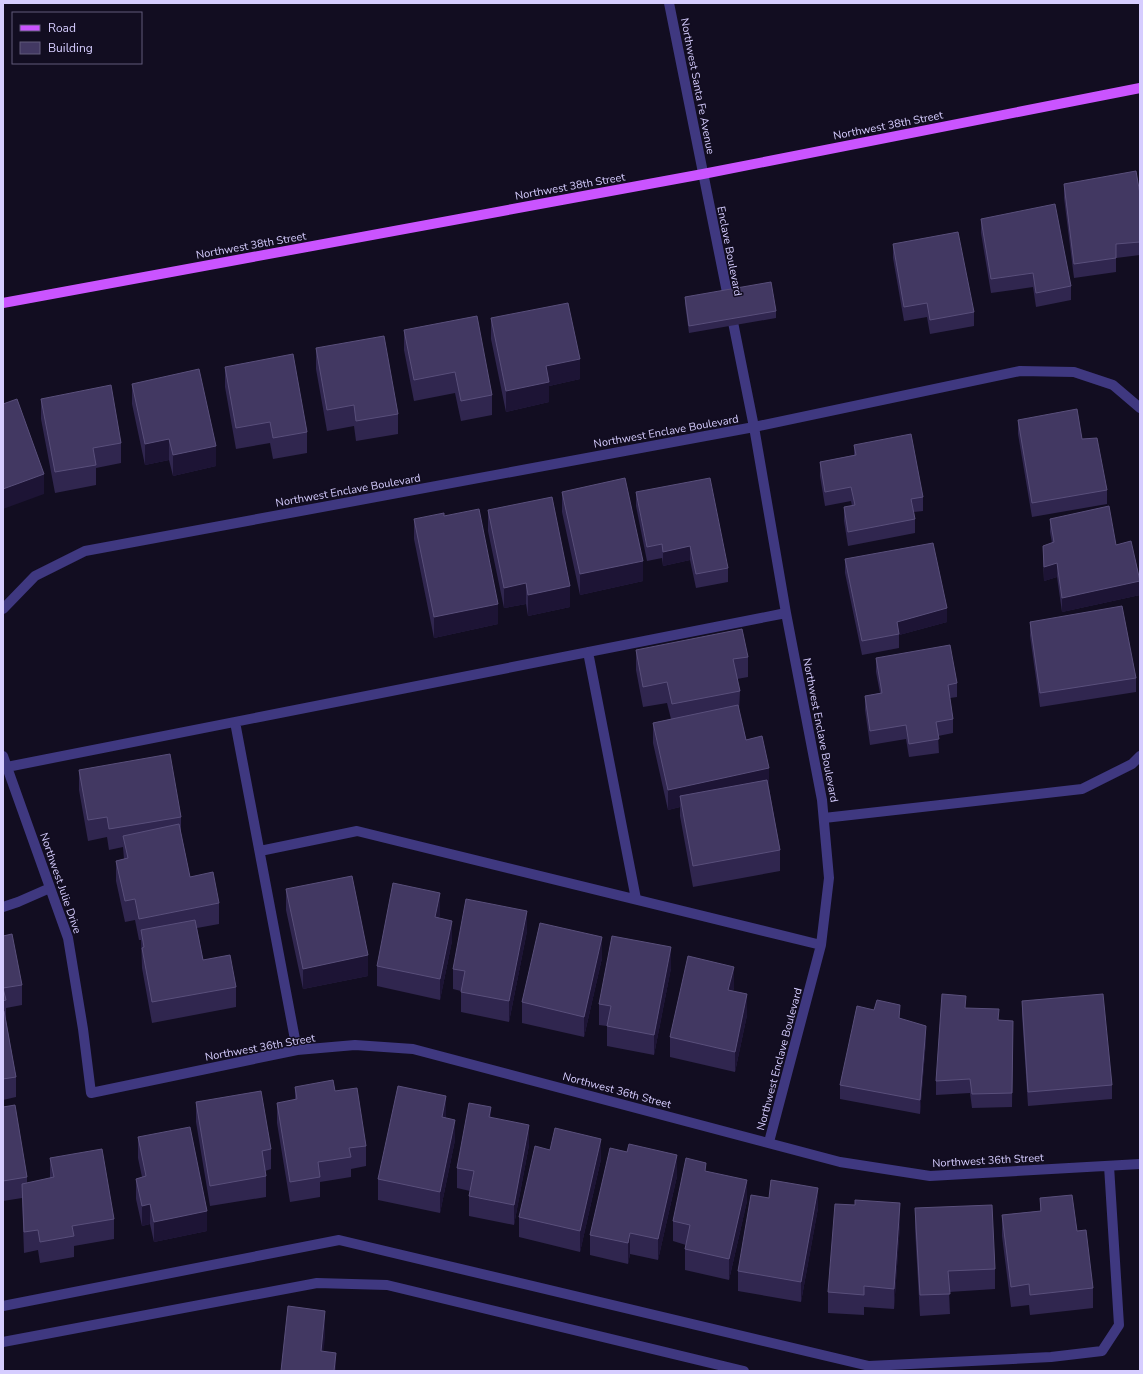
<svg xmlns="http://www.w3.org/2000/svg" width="1143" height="1374" font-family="'Nunito Sans',sans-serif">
	<rect width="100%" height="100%" fill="#120d21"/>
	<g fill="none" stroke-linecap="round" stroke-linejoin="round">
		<path stroke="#3f3880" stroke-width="10" d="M669,3L754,427L1020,371L1074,372L1113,385L1140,408
			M3,609L35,576L85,551L754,427L786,613L822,800L829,878L821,945L769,1142
			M588,652L636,899
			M235,722L297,1050
			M3,756L68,938L83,1029L91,1093L297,1050L355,1045L413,1049L840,1162L930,1176L1140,1164
			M7,767L786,613
			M824,818L1082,789L1132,764L1140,756
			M260,851L357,831L821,945
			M3,907L18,902L50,888
			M3,1306L339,1240L869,1366L1051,1357L1102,1351L1119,1325L1109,1166
			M3,1342L317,1283L387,1285L744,1371"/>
		<path stroke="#ca54ff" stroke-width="10" d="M3,303L703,174L1140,88"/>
	</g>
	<path fill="#30264f" d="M1064,184L1140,194V255L1116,258V272L1074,278L1064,198Z
		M981,219L1071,286V300L1036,307L1033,287L991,293L981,233Z
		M893,244L974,312V326L930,334L927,317L904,321L893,258Z
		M685,297L776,311V318L689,333L685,304Z
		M491,318L580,379L549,386V402L506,412L491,339Z
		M404,330L492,395V415L461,421L455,393L414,401L404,350Z
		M316,348L398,414V434L356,441L354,426L327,431L316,369Z
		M225,367L307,432V453L273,459L270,443L236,449L225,387Z
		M132,384L216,466L173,476L169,460L145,465L132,404Z
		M41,399L121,443V463L96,468V485L55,493L41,419Z
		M1018,420L1082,439L1107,490V504L1032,517L1018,434Z
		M854,445L923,497V511L914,512L915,519V533L848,546L844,521V507L852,506L851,501L825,506L820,476V462L854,455Z
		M562,492L643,581L580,595L562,512Z
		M636,492L728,568V582L696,588L690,560L663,566L662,558L647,561L636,506Z
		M488,510L570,607L528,616L526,604L504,608L488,531Z
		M444,516L498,624L434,638L414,539V519Z
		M1050,519L1116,545L1140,595L1062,612L1057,577L1044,581L1043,560V546L1052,543L1050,532Z
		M845,559L947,622L899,635V648L862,655L845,573Z
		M1030,622L1136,678V692L1040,707L1030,636Z
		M636,650L748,657V677L737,679L740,691L739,711L746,740L769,788L780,850V871L693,887L680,816V807L668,810L653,743V723L671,719L667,703L643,707L636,670Z
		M876,658L957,683V697L950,698L953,719V733L938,736L939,753L909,757L906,739L870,745L865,710V696L880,693L876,672Z
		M79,770L181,817V833L190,877L219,903V924L197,928L203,960L236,987V1007L152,1023L142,968L141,940H139L135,920L125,922L116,881V861L124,859L123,847L109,850L107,837L88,841L79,790Z
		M286,889L368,976L303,989L286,910Z
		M440,913L439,918L452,941L440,1000L377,986V966Z
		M527,931L509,1022L461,1012V991L453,989V969Z
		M3,936L22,985V1005L6,1008V1020L16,1077V1097L3,1100Z
		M602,958L584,1037L522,1023V1002Z
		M671,968L654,1055L607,1046V1026L599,1025V1004Z
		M734,987L733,991L747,1015L735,1072L670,1057V1037Z
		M1022,1001L1112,1085V1099L1028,1106L1022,1015Z
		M966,1008L999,1020L1013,1021L1012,1107L972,1108L970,1093L936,1095V1081Z
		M900,1018L926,1040L920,1114L840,1099V1085Z
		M295,1087L335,1091L366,1146V1166L351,1169V1177L320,1182V1197L290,1202L277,1123V1103L295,1100Z
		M196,1102L271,1149V1169L265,1171L266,1176V1197L210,1206L196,1122Z
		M3,1107L27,1177V1183L50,1178V1158L114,1219V1239L74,1246V1257L40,1263L38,1250L24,1253L22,1198L3,1201Z
		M446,1116V1118L455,1140L440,1213L378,1200V1179Z
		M491,1118L529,1145L514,1225L469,1216V1196L470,1191L457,1188V1168Z
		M138,1137L207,1231L154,1242L150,1224L142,1226L136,1199V1179L142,1177L138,1158Z
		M601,1159L580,1252L519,1237V1217Z
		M706,1171L747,1201L729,1280L685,1270V1249L686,1245L673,1241V1221Z
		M677,1176L658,1260L630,1254L628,1264L590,1255V1235Z
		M1040,1198L1077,1231L1093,1288V1308L1030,1315L1029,1305L1011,1307L1002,1236V1215L1040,1211Z
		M818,1208L801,1302L738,1291V1271Z
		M915,1208L995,1269V1289L949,1292L950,1314L920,1316L915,1229Z
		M900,1224L894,1309L864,1307V1315L828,1313V1292Z"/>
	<path fill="#1d1435" d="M580,359V379L549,386V402L506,412V391L546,366Z
		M169,439V460L145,465V444Z
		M216,446V466L173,476V455Z
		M44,474V494L3,509V489Z
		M690,546V560L663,566V552Z
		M643,561V581L580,595V574Z
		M1057,563V577L1044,581V567Z
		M1140,581V595L1062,612V598Z
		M526,583V604L504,608V588Z
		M570,586V607L528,616V595Z
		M498,604V624L434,638V617Z
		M947,608V622L899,635L897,622Z
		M769,768V789L680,796V807L668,810V790Z
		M440,893V913L435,938V917Z
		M527,911V931L509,1022V1001Z
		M452,921V941L440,1000V979Z
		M602,937V958L584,1037V1017Z
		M671,947V968L654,1055V1035Z
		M368,955V976L303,989V969Z
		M734,967V987L728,1011V990Z
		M747,994V1015L735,1072V1052Z
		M926,1026V1040L920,1114V1100Z
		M446,1096V1116L442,1137V1117Z
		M491,1107V1128L489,1117Z
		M455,1120V1140L440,1213V1192Z
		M529,1125V1145L514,1225V1205Z
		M601,1139V1159L580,1252V1231Z
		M677,1155V1176L658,1260V1239Z
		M747,1180V1201L729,1280V1259Z
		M818,1188V1208L801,1302V1282Z
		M900,1203V1224L894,1309V1289Z
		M150,1204V1224L142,1226V1206Z
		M207,1211V1231L154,1242V1222Z
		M630,1233V1254L628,1264V1243Z
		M325,1311V1338L321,1371V1351Z
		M336,1353V1371H334Z"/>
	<path fill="#423862" stroke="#594f7b" d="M1136,171L1140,194V242L1116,244V258L1074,264L1064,184Z
		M1055,204L1071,286L1036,293L1033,273L991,279L981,219Z
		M958,232L974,312L930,320L927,303L904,307L893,244Z
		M771,282L776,311L689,326L685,297Z
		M568,303L580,359L546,366L549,382L506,391L491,318Z
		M477,316L492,395L461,401L455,372L414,380L404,330Z
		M384,336L398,414L356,421L354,405L327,410L316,348Z
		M293,354L307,432L273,438L270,422L236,428L225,367Z
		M199,369L216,446L173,455L169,439L145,444L132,384Z
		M111,385L121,443L93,448L96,465L55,472L41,399Z
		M17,399L44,474L3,489V404Z
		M1077,409L1082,439L1097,438L1107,490L1032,503L1018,420Z
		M911,434L923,497L911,499L915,519L848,532L844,507L855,505L851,487L825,492L820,462L856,455L854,445Z
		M625,478L643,561L580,574L562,492Z
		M710,478L728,568L696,574L690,546L663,552L662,544L647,547L636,492Z
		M552,497L570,586L528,595L526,583L504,588L488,510Z
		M1109,506L1116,545L1131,541L1140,581L1062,598L1057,563L1044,567L1043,546L1054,542L1050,519Z
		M479,509L498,604L434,617L414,519L444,513V516Z
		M933,543L947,608L897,622L899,634L862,641L845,559Z
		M1122,606L1136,678L1040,693L1030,622Z
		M742,629L748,657L733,659L740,691L672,704L667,682L643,687L636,650Z
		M950,645L957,683L948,685L953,719L936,722L939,739L909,744L906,725L870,731L865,696L882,693L876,658Z
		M738,705L746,740L762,736L769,768L668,790L653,723Z
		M170,754L181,817L109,829L107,817L88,820L79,770Z
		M767,780L780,850L693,866L680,796Z
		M179,824L190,877L213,872L219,903L139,919L135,899L125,901L116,861L128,858L123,836Z
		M352,876L368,955L303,969L286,889Z
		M393,883L440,893L435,917L452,921L440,979L377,966Z
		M466,899L527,911L509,1001L461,992L465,971L453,969Z
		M195,920L203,960L230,955L236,987L152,1002L142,948L144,947L141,930Z
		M540,923L602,937L584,1017L522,1002Z
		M12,934L22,985L3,988L6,1000L3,1001V936Z
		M612,936L671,947L654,1035L607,1026L611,1006L599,1004Z
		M688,956L734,967L728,990L747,994L735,1052L670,1037Z
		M942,994L966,996L965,1008L999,1009L998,1020L1013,1021L1012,1093L972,1094L970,1079L936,1081Z
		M1103,994L1112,1085L1028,1092L1022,1001Z
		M877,1000L900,1005L899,1018L926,1026L920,1100L840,1085L857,1006L874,1010Z
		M3,1011H4L16,1077L3,1079Z
		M333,1080L335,1091L357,1088L366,1146L349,1148L351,1157L318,1162L320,1177L290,1182L277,1103L297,1099L295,1087Z
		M398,1086L446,1096L442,1117L455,1120L440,1192L378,1179Z
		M261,1091L271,1149L262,1151L266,1176L210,1186L196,1102Z
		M469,1103L491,1107L489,1117L529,1125L514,1205L469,1196L474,1171L457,1168Z
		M15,1105L27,1177L3,1181V1107Z
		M190,1127L207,1211L154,1222L150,1204L142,1206L136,1179L146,1176L138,1137Z
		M555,1128L601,1139L580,1231L519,1217L535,1146L550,1150Z
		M629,1144L677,1155L658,1239L630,1233L628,1243L590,1235L610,1148L627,1152Z
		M102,1149L114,1219L72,1226L74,1236L40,1242L38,1230L24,1232L22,1184L54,1177L50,1158Z
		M686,1158L706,1163L705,1171L747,1180L729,1259L685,1249L690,1225L673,1221Z
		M771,1180L818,1188L801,1282L738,1271L751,1195L769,1198Z
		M1072,1195L1077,1231L1086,1230L1093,1288L1030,1295L1029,1284L1011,1287L1002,1215L1041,1211L1040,1198Z
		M855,1200L900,1203L894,1289L864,1286V1295L828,1292L835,1204L855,1205Z
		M992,1205L995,1269L948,1271L950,1294L920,1295L915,1208Z
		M288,1306L325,1311L321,1351L336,1353L334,1371H281Z"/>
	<g text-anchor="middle" stroke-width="3" stroke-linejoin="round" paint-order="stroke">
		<g font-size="11" fill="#d6cdff" stroke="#120d21">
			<text transform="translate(698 86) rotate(79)" y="4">Northwest Santa Fe Avenue</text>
			<text transform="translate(888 125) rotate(-11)" y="4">Northwest 38th Street</text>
			<text transform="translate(570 186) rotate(-10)" y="4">Northwest 38th Street</text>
			<text transform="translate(251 245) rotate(-10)" y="4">Northwest 38th Street</text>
			<text transform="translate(730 251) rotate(79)" y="4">Enclave Boulevard</text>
			<text transform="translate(666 431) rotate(-10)" y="4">Northwest Enclave Boulevard</text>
			<text transform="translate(348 490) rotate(-10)" y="4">Northwest Enclave Boulevard</text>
			<text transform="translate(821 730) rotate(79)" y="4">Northwest Enclave Boulevard</text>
			<text transform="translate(61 883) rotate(71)" y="4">Northwest Julie Drive</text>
			<text transform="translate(260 1047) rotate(-10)" y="4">Northwest 36th Street</text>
			<text transform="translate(779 1059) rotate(-75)" y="4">Northwest Enclave Boulevard</text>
			<text transform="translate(617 1090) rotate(15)" y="4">Northwest 36th Street</text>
			<text transform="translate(988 1160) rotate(-3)" y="4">Northwest 36th Street</text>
		</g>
	</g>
	<rect width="1143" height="1374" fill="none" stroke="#d6cdff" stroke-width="8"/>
	<rect x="12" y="12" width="130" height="52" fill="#120d21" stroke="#605a7a"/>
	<rect x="20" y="25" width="20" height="6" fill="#ca54ff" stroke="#605a7a"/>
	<text x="48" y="32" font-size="12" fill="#d6cdff">Road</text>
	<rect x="20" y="42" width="20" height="12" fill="#423862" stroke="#605a7a"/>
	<text x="48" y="52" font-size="12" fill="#d6cdff">Building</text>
</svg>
